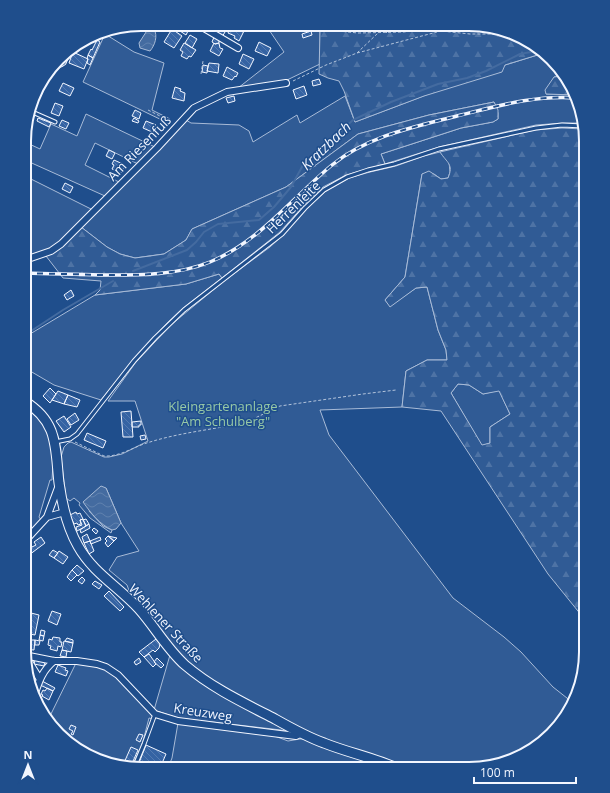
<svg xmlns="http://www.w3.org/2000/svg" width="610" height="793" font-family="'Open Sans',sans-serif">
	<defs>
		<pattern id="forest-firs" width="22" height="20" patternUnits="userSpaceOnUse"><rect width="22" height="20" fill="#305b95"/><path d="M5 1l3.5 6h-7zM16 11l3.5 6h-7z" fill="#4e73a5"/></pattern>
		<pattern id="water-waves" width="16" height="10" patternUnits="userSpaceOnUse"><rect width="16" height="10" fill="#446ba0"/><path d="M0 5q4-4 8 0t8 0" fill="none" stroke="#5f81ae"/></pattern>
		<pattern id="building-back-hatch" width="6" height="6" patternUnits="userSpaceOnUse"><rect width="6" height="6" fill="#3563a3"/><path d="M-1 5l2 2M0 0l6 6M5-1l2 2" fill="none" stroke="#537ab1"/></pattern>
	</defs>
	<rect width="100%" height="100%" fill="#1f4e8c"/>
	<path fill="#305b95" stroke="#a8bbd7" d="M265,24H304L320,31V64L285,81L238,88L284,52Z
		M105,34L134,52L164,63L152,110L170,119L168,123L83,82Z
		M544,53L563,76L554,77L546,94L575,95L582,123H563L536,125L439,147L385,164L381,154L461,128L493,122L498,119V113L494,102L429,115L358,134L286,187L192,229L186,240L164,254L135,258L120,254L107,247L81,227L186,120L191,123L239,125L249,131L253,142L297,115L300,123L345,96L355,122L505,65Z
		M86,114L155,147L138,164L95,143L85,165L119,182L105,196L25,160V142L40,149L51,124L77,136Z
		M440,152L449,162L450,172L448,178L441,179L434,174H422L405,277L385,300L390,306L416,288L427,287L438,330L446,350L447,360H427L406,371L402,407L320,410L329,435L453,598L504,637L521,652L553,687L572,702L566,717L521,757L470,769H405L391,762L324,739L298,727L234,695L185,661L131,596L127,585L109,570L117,557L139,551L121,523L106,488L89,511L103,526L112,530L111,533L90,518L79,505L80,503L74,498L70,501L66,498L61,457L64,447L68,443L71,442L104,457H109L122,454L148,441L135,401H108L136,362L172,324L224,281L270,247L283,235L307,208L326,191L349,178L370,172L396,166L424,156Z
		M25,176L91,209L78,224L52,249L26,258L25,252Z
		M219,274L222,278L183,308L168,322L133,360L101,400L54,385L25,368V337L95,295L186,284Z
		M458,384L469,385L483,394L499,390L510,414L490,427V443L482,446L451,393Z
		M24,407L37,417L47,431L51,443L53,463L52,480H50L39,517L41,520L24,538Z
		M170,655L290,729L289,732L281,730L178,718L154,710Z
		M77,661L106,667L155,714L153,719L149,718L142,745L131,768H126L76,749L49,718Z
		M178,723L272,735L288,741L300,739H310L393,769L168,768L172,758Z"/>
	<path fill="url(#forest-firs)" stroke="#a8bbd7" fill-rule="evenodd" d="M304,24L485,25L540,48L544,53L505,65L502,72L424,96L355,122L344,91L339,81L328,78L319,74L320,31Z
		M563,76L574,89L575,95L546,94L545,90L554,77Z
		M494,102L498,110V119L493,122L461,128L381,154L385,164L346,175L323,187L303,206L280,232L222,278L219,274L186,284L95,295L100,290L101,281L63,278L46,256L62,247L81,227L107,247L120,254L135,258L164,254L186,240L192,229L286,187L358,134L429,115Z
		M562,128L583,129L586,140V621L548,574L441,411L402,407L406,371L427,360H447L446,350L438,330L427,287L416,288L390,307L385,300L405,277L422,174L429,171L441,179L448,178C454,164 447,163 440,152L535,130ZM458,384L469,385L483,394L499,391L510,414L490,427V443L482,445L451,393Z"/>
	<path fill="url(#water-waves)" stroke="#a8bbd7" d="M151,28L154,29C158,36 155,45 150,51L140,48L139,43L148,29Z
		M101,486L106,488L121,523L116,529L112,530C99,524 91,513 83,502Z"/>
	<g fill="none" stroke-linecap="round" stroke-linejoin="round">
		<path stroke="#446ba0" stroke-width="2" d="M133,271L187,250L196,242L204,232L218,224L259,220L274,207L291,187L303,165L353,120L391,102L438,84L467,78L486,71L520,54L542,50
			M25,335L63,310L113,281"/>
	</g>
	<path fill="url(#building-back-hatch)" stroke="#f2f6ff" d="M213,24H220L218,27L216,28Z
		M231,25L244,31L239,41L234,38L235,36L228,33Z
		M184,26L189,29L186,35L180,31Z
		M172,29L182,36L174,48L164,42Z
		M220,29L225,32L222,37L217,34Z
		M311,31L312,35L303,38L302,34Z
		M190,35L197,39L192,48L185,43Z
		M214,37L219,40V43L215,44L212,42Z
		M97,40L100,42L93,58L88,55L91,49L92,50Z
		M259,42L271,48L267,56L255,51Z
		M184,43L196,50L191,57L189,56L187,59L181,56L183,52L180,50Z
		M214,43L215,44L219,43L220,48L223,49L219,56L210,51Z
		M73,52L88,59L84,69L69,63Z
		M243,54L254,59L249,69L239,64Z
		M88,55L93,58L90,65L87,63L88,59H87Z
		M209,63L219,64L218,73L207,71Z
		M203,65L208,66L207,73L202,72Z
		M227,67L238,73L236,77L235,76L232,80L223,76Z
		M319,79L321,84L313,86L312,81Z
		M63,83L74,88L70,96L59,91Z
		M304,86L307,95L296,99L293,90Z
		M175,87L181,89L180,91L185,93L184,101L172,98Z
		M234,96L235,101L228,103L226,98Z
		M55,103L63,106L59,116L51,113Z
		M135,110L141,113L139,119L132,116Z
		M27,118L31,119L30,124L27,123Z
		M38,118L51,123L49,127L37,121Z
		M134,118L139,121L138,123L132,121Z
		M62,120L69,123L66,129L59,126Z
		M146,121L156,125L152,132L143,128Z
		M109,150L115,153L112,159L106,156Z
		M114,160L125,165L121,173L112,169L114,165L112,164Z
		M65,183L73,187L70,193L62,189Z
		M71,290L74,296L67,300L64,295Z
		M27,292L29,295L25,299V294Z
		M50,388L56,394L50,403L43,396Z
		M58,391L68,395L64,404L52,400Z
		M68,395L80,400L77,407L64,404Z
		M131,411L133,437H123L121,412Z
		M75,413L79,420L71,425L67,419Z
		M64,416L71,427L64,432L56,421Z
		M141,421V425H139V427H132V422Z
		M87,433L106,441L103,448L84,440Z
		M145,435L146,439L141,440L140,436Z
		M76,512L77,514L80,513L83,519L80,520L81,524L78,525L77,523L74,524L70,515Z
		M83,519L86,526L77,531L76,527L82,525L80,520Z
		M86,519L89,524L86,526L83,520Z
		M89,524L90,528L81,533L80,530Z
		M94,528L98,531L96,534L92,530Z
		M87,534L90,541L84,543L82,537Z
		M108,536L114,541L108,547L105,543L107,541L105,539Z
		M108,536L117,538L114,541Z
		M41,537L45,543L29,555L24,547L30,544L32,547L36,545L34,542Z
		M100,537L101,540L91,544L90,541Z
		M90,541L94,551L89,554L84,543Z
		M53,550L58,553L54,558L49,555Z
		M59,551L68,557L63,564L54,558Z
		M77,565L84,571L78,576L72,570Z
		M72,570L77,575L71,581L67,577Z
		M82,577L85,580L82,584L78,581Z
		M95,581L102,585L99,589L92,584Z
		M109,591L124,607L120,611L104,596Z
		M52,611L61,614L57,625L48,621Z
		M27,612L39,615L35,635L24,633Z
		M41,630L45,631L44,636L40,635Z
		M40,635L44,636L43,641L39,640Z
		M53,637L60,638V642H62L61,647L58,646L57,651L50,649L51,646L48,645L49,639L52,640Z
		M67,638L73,640V643L65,641Z
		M156,639L160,644L159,648L155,652L153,650L144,657L139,652Z
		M25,640H35L34,650L24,649Z
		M35,640L40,641L39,645H35Z
		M64,641L73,643L71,652L62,650Z
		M62,650L67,651L66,657L60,656Z
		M149,654L156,664L153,667L144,657Z
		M139,658L141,662L136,665L134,662Z
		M157,658L164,665L161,668L154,662Z
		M35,660L45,662L44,666L34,664Z
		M58,665L66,668L65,670L68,671L66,676L55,672Z
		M42,681L55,688L53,691L40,685Z
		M47,688L53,691L49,700L42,696L43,695L41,694L43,690L45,691Z
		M71,725L76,727L73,735L71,734L73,731L69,729Z
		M139,734L143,735L140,742L136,740Z
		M146,745L166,754L160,768H137Z
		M131,747L138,750L130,768L123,765Z"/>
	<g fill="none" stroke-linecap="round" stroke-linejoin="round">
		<defs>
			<path id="lane" d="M54,65H61L64,63L70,49
				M30,111L55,122
				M55,442L70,439L77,434L134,361L155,338L184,310L282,234L305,208L324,190L347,177L368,170L394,164L439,149L536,128L562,125L583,126
				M134,768L144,744L155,714"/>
			<path id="street" d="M197,24L238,48
				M25,260L51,251L61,244L157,148L194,108L227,92L286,83
				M47,517L65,512
				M24,542L47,517L59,485
				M24,655L54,661H77L97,664L106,667L118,675L155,714L178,721L296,736L302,733
				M25,655L39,678
				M34,696C39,681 42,671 54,661"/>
			<path id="secondary" d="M24,401C59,422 55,448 59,483C62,504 67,527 78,546C93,573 119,587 139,609C155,627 167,649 185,665C212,688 244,703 275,719C291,728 307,737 324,743C349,753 375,758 399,769"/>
		</defs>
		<use href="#lane" stroke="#f2f6ff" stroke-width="5"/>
		<use href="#street" stroke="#f2f6ff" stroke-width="8"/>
		<use href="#secondary" stroke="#f2f6ff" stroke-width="11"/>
		<path stroke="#b3c4dc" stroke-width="1" stroke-dasharray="3 2" stroke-linecap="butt" d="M319,25L338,31L358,33L404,32L422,29L470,34H496L501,32
			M386,33L394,25
			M357,53L378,33
			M201,74L203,61
			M293,81L326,65L357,53L437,32
			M148,110L172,122
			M75,442L104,456C120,457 135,446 150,442C179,433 209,430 238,424L249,421L280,406L363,394L396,390"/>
		<use href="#lane" stroke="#1f4e8c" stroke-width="3"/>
		<use href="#street" stroke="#1f4e8c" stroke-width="6"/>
		<use href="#secondary" stroke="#1f4e8c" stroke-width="9"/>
		<defs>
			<path id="rail" d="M25,273C50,274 75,274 100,275C137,275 175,276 210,262C259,242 292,198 332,165C368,136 414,127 457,116C498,106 534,95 576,98"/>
		</defs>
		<use href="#rail" stroke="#f2f6ff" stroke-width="3.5"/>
		<use href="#rail" stroke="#1f4e8c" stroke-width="2" stroke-dasharray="6" stroke-linecap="butt"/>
	</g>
	<g text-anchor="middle" stroke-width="3" stroke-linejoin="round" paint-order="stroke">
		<g font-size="13" fill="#f2f6ff" stroke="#1f4e8c">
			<text transform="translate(139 148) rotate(-46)" y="5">Am Riesenfuß</text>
			<text transform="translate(293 207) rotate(-44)" y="5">Herrenleite</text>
			<text transform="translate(166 623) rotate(47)" y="5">Wehlener Straße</text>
			<text transform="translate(203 712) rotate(9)" y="5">Kreuzweg</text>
		</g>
		<g font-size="13" fill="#97c8a6" stroke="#1f4e8c">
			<text x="223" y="411">Kleingartenanlage<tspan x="223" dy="15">"Am Schulberg"</tspan></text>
		</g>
		<g font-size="14" font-style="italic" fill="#f2f6ff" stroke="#1f4e8c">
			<text transform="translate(326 146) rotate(-44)" y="5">Kratzbach</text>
		</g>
	</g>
	<path d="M0 0H610V793H0ZM141 31H469A110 110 0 0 1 579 141V652A110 110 0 0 1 469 762H141A110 110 0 0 1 31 652V141A110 110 0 0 1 141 31Z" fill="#1f4e8c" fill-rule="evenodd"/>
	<path fill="none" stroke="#f2f6ff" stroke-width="2" d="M141 31H469A110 110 0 0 1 579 141V652A110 110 0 0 1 469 762H141A110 110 0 0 1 31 652V141A110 110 0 0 1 141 31Z"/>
	<g transform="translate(28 765)" stroke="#1f4e8c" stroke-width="3" paint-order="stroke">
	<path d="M0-3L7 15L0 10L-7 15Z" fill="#f2f6ff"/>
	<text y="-6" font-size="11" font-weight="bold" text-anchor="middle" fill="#f2f6ff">N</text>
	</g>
	<path d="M474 777v6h102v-6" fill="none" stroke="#f2f6ff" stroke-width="2"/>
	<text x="480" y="777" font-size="12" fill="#f2f6ff" stroke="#1f4e8c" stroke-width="3" paint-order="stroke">100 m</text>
</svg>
